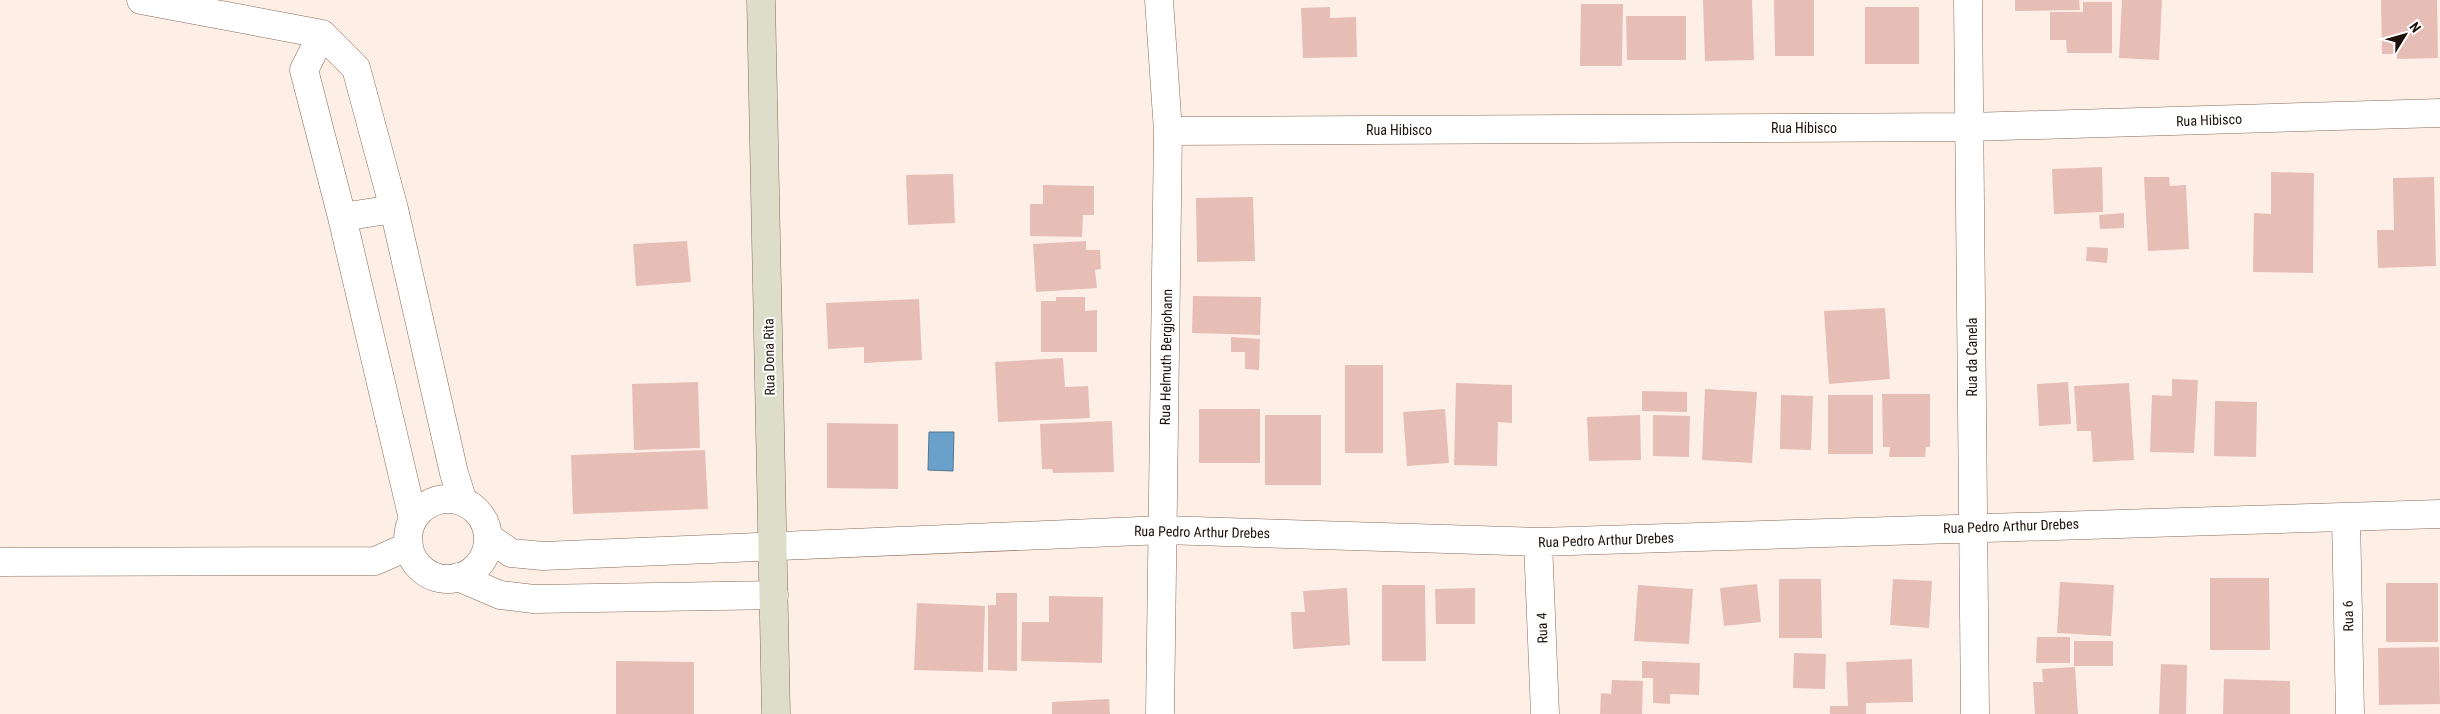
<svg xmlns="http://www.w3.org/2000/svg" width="2440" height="714" font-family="'Roboto Condensed',sans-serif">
	<rect width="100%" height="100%" fill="#fdefe6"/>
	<path fill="#69a1ca" stroke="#527690" d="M929,432H954L953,471L928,470Z"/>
	<path fill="#e7beb6" d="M1703,0H1752L1754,60L1705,61Z
		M1774,0H1814V56H1775Z
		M2015,0H2079L2080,10L2015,11Z
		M2122,0H2162L2159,60L2119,58Z
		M2381,0H2437L2438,58L2397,59V54H2382Z
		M2083,2H2112V53H2067L2066,40H2050V12H2083Z
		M1581,4H1623L1622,66H1580Z
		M1330,7V18L1356,17L1357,57L1303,58L1301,8Z
		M1865,7H1919V64H1865Z
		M1626,16H1686V60H1627Z
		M2102,167L2103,212L2054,214L2052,169Z
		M2271,172L2314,173L2313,273L2253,272L2254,213L2271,214Z
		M953,174L955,223L908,225L906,175Z
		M2144,177H2169L2170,186L2186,185L2189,249L2148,251Z
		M2434,177L2436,266L2378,268L2377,230H2394L2393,178Z
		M1043,185L1094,186V215H1083L1082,237L1030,236V204H1043Z
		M1253,197L1255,261L1197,262L1196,198Z
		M2124,213V228L2100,229L2099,215Z
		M687,241L691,282L636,286L633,244Z
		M1086,241V250H1100L1101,269L1095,270L1097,288L1036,292L1033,244Z
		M2087,247L2108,248L2107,263L2086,261Z
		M1193,296L1261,297L1260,335L1192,333Z
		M1056,297H1085V311L1097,310V352H1041V301H1056Z
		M919,299L922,360L864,363V347L828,349L826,303Z
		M1885,308L1890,379L1829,384L1824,311Z
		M1231,337L1260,339L1259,370L1245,369V352H1231Z
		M1063,358L1065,387L1088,386L1090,418L998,422L995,362Z
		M1345,365H1383V453H1345Z
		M2172,379L2198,380L2194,453L2150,452L2152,395L2172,396Z
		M698,382L700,448L634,450L632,384Z
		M2068,382L2071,424L2039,426L2037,384Z
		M1456,383L1512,385V423L1498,422L1497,466L1454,465Z
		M2129,383L2134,460L2093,462L2091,431H2077L2074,386Z
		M1705,389L1757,392L1752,463L1702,460Z
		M1642,391L1687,392V412L1642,411Z
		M1882,394H1930V447H1926L1925,457H1889L1890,447H1883Z
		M1781,395L1813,396L1811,450L1780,449Z
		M1828,395H1873V454H1828Z
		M2215,401L2257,402L2256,457L2214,456Z
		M1199,409H1260V463H1199Z
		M1445,409L1449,463L1407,466L1403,412Z
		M1265,415H1321V485H1265Z
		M1640,415L1641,460L1589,461L1587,417Z
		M1653,415L1690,416L1689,457L1653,456Z
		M1112,421L1114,472L1053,473L1052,469H1042L1040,424Z
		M827,423L898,424V489L827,488Z
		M705,450L708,509L573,514L571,455Z
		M2210,578H2269L2270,650H2210Z
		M1779,579H1821L1822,638H1779Z
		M1893,579L1932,581L1929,628L1890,625Z
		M2060,582L2114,585L2111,636L2057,633Z
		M2386,583H2438V642H2386Z
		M1757,584L1761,622L1724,626L1720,588Z
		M1382,585H1425L1426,661H1382Z
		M1638,585L1693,589L1689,644L1634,641Z
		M1347,588L1350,645L1293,649L1291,612H1305L1303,591Z
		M1475,588V624H1436L1435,589Z
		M996,593H1017V671L988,670V605H996Z
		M1049,596L1103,597L1102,663L1021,661L1022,622H1049Z
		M917,603L985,606L983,672L914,670Z
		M2037,637H2070V663H2036Z
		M2074,641H2113V666H2074Z
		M2439,647L2440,704L2379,705L2378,648Z
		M1794,653L1826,654L1825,689L1793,688Z
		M1912,659L1913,702L1866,703V714H1830V706H1848L1846,662Z
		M616,661L694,662V714H616Z
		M1642,661L1700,663L1699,695L1670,694V704L1653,703V678H1642Z
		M2161,664L2187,665L2186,714H2159Z
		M2075,667L2078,714H2035L2033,682H2043L2042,669Z
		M2224,679L2290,681V714H2223Z
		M1612,680L1643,681L1642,714H1600L1601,693L1611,694Z
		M1109,699L1110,714H1052V702Z"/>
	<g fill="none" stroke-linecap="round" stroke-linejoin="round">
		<defs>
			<path id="minor" d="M141,0L322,34L356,68L394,209L454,473L463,502
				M1159,0L1168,131L1160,714
				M1968,0L1975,714
				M322,34L304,70L342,217L413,519
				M1168,131L1970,127L2440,113
				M342,217L394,209
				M408 539a40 40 0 1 1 80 0a40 40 0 1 1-80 0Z
				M2346,517L2350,714
				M488,537L511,553L543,556L1164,530L1538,542L2440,514
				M1538,542L1545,714
				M0,562L375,561L409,546
				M458,577L500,595L534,599L774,595"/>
			<path id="secondary" d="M761,0L776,714"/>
		</defs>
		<use href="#minor" stroke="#896b57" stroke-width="29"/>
		<use href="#secondary" stroke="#896b57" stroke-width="29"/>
		<use href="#minor" stroke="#fff" stroke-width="28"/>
		<use href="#secondary" stroke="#dddeca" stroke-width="28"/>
	</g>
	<g text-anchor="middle" stroke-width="4" stroke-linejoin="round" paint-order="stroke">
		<g font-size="14" fill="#1d110a" stroke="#fff">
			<text transform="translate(2209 120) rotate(-2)" y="5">Rua Hibisco</text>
			<text x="1804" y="133">Rua Hibisco</text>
			<text x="1399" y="135">Rua Hibisco</text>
			<text transform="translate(769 357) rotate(-91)" y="5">Rua Dona Rita</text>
			<text transform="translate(1166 357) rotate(-89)" y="5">Rua Helmuth Bergjohann</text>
			<text transform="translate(1972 357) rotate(-90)" y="5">Rua da Canela</text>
			<text transform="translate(2011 526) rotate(-2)" y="5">Rua Pedro Arthur Drebes</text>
			<text transform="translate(1202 532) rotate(1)" y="5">Rua Pedro Arthur Drebes</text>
			<text transform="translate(1606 540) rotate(-2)" y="5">Rua Pedro Arthur Drebes</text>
			<text transform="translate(2348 616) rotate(-91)" y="5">Rua 6</text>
			<text transform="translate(1542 628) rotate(-92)" y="5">Rua 4</text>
		</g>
	</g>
	<g transform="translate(2405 35) rotate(53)" stroke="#ffffff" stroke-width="4" paint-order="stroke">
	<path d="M0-4L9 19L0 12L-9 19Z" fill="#1d110a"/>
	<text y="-8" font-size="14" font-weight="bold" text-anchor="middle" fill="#1d110a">N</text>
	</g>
</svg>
